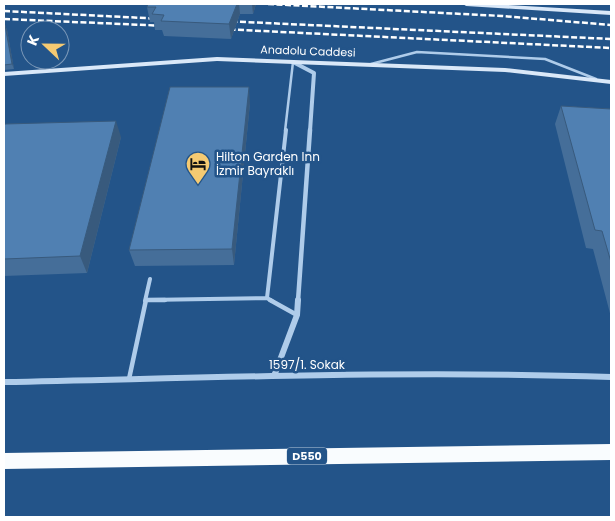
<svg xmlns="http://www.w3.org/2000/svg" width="615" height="521" font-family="Poppins,sans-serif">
	<rect width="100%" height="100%" fill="#235489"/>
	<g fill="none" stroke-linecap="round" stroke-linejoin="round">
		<path stroke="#afccea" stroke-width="2.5" d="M371,64L417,52L545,59L596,79
			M285,131L293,62"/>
		<path stroke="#afccea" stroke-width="4" d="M146,300L267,298
			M145,301L150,279
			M272,301L267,298L286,130"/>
		<path stroke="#afccea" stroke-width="4.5" d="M146,300H165
			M270,300L297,315
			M129,379L146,300"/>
		<path stroke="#afccea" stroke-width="4" d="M293,62L314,73L310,131"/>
		<path stroke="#afccea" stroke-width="4.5" d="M298,301L310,130"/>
		<path stroke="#afccea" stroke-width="6" d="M274,376L297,315L298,300
			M4,382C206,378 409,370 611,377"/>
		<path fill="#dae8f8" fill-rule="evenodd" d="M463,4H493L611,11V15L466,6Z
			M217,57L505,68L611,80V84L505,72L217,61L4,76V72Z"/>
		<path fill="#f9fcfe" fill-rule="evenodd" d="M611,444V460L4,469V453Z"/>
		<path stroke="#fff" stroke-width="2.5" stroke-dasharray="6 2.5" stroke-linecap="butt" d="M268,4L502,16L611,25
			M4,11L164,19
			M4,19L169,26
			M223,21L611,39
			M221,29L611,48"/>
	</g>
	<path fill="#456e99" d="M148,4H256L253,14H240L231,39L164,36L162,30H155L154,22H150L147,7Z
		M4,25H5L7,30L14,69L4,70Z
		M250,103L234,265L135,266L129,250Z
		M561,106L611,109V317L593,249L586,248L555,124Z
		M4,126L121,137L87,273L4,276Z"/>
	<path fill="#385a7d" d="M237,4H239L240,14L231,39L229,24Z
		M252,4H256L253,14Z
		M5,25L7,30L14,69L12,64Z
		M249,87L250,103L234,265L232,249Z
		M116,121L121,137L87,273L80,256Z"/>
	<path fill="#5080b2" stroke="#385a7d" d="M148,4H237L229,24L161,21L164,15L152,14L156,7H147Z
		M4,25H5L12,64L4,65Z
		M170,87H249L232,249L129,250Z
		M561,106L611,109V262L602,231L595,230Z
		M116,121L80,256L4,259V126L5,124Z"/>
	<defs>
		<symbol id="hotel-pin" viewBox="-11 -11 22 30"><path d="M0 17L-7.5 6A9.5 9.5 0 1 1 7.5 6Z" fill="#f5ca72" stroke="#235489"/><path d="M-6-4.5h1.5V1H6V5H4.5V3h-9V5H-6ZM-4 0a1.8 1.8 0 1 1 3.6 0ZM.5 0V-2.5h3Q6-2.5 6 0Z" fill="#111"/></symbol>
	</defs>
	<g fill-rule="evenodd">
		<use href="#hotel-pin" x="184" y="150" width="28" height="38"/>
	</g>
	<g text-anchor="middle" stroke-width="5" stroke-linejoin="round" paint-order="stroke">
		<g font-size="11" fill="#fff" stroke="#235489">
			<text transform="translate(308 51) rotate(2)" y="4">Anadolu Caddesi</text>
		</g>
		<rect fill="#235489" stroke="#bdccdc" stroke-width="1" x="287" y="447.5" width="40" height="17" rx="4"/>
		<g font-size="11" font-weight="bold" fill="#fff">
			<text x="307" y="460">D550</text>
		</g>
		<g font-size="12" fill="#fff" stroke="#235489" text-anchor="start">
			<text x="216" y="161">Hilton Garden Inn<tspan x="216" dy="14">İzmir Bayraklı</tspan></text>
		</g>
		<g font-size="12" fill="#fff" stroke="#235489">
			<text x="307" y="369">1597/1. Sokak</text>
		</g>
	</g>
	<rect width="615" height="521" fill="none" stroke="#ffffff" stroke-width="10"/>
	<g transform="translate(45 45) rotate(292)"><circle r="24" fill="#235489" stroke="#7b98b8"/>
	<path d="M0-4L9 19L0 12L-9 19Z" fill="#f5ca72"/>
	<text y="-8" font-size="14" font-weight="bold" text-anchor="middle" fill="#ffffff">K</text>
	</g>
</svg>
